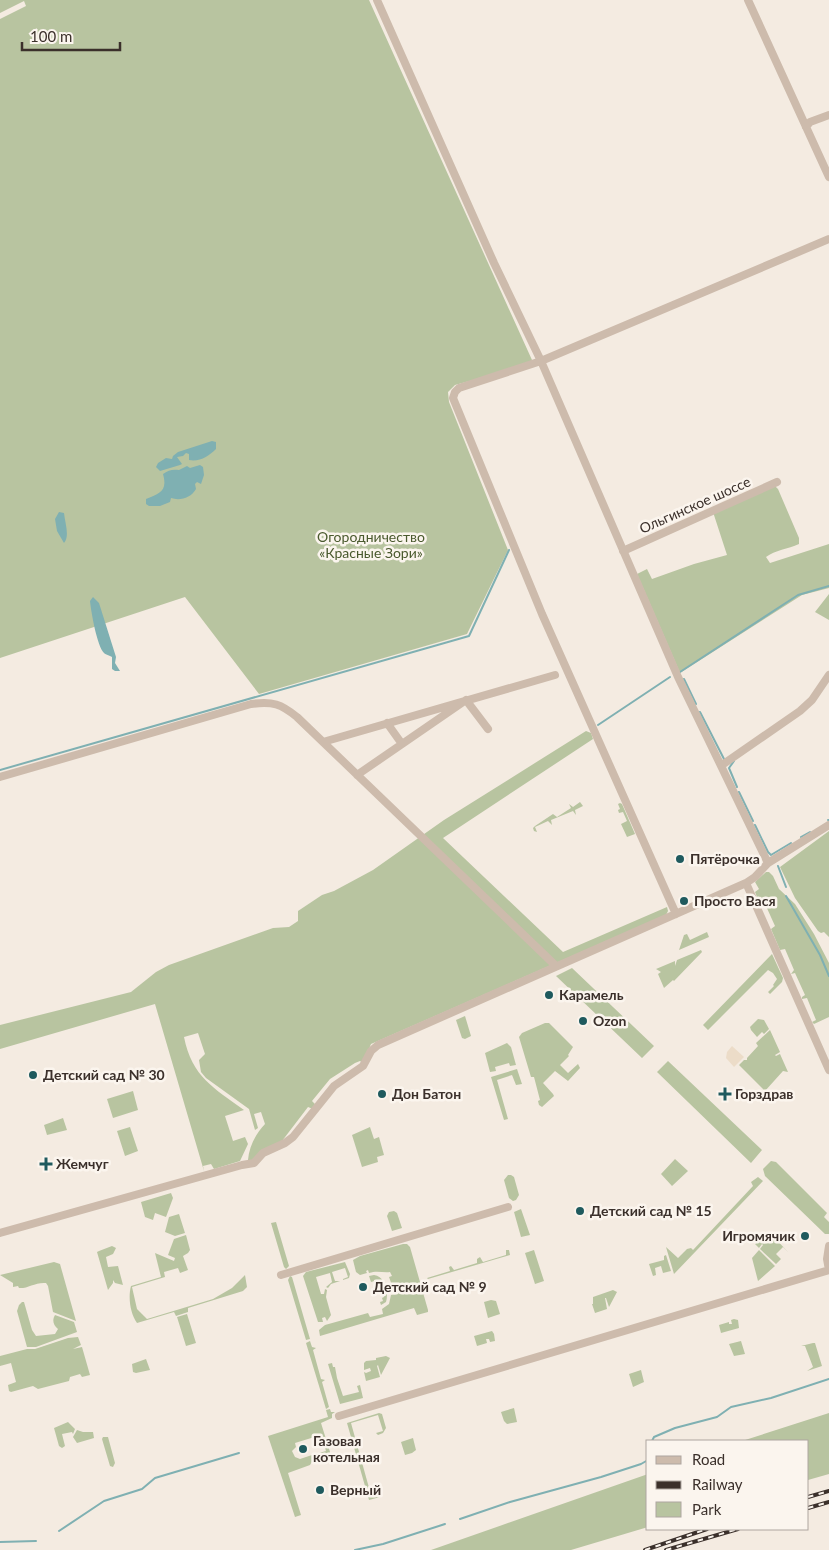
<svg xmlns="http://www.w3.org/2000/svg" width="829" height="1550" font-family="Lato,sans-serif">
	<rect width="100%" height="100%" fill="#f4ebe1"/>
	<path fill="#b8c4a0" d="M0,0H369L532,360L528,365L455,385L448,392L449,402L508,550L467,634L259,694L185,597L0,658V19L26,6L24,1L0,13Z
		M775,486L778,489L799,538V544C788,549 775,550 766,557L770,563L829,544V588L802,595L680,673L637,574L647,569L652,579L694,564L727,555L713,512Z
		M829,594V620L815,612Z
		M586,731L591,733L593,739L443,838L563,952L667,907L668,911L666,915L371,1044L363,1063L360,1061L355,1063L330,1079L312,1101L315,1104L313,1109L308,1107L282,1141L251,1161L248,1160C249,1147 256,1133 265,1124L261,1112L254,1114L258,1128L255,1130L249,1109L206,1078L201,1072L199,1060L205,1054L198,1033L184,1037C192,1077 214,1088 244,1110L225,1116L233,1141L245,1137L248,1144L240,1161L214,1169L211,1164L203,1166L204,1171L155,1004L0,1049V1025L131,992L156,972L169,965L273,928L289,927L298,921V911L322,895L334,891L373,870L444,820Z
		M580,802L583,806L575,810L576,815L573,811L551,820L552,825L548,821L535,827L537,832L534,831L533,828L535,826L553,814L557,817L571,808L569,804L573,807Z
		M620,803L622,804L635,834L627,837L621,824L627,821L623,812L619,813L618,810L620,809L618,804Z
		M829,831V937L824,932L821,933L818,931L795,898L780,867Z
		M766,872H769L773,876L779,889L795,904L814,934L829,963V1017L814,1024L812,1022L816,1020L807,998L802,999V997L805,995L795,973L791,974L794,970L785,949L780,950L771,929L775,926L766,906L761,907L755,892L759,889L755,882Z
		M707,932L709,937L679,950L684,935L687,934L690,940Z
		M701,950L702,952L674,981L673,980L664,988L658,974L661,972L656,969L675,961V966L677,960Z
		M772,954L783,978L782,982L770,994L768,992L774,986L773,985L777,979L773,973L768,970L708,1030L703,1025Z
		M572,968L654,1046L642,1058L556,976Z
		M465,1016L471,1036L465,1039L462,1038L456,1020Z
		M758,1019L764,1020L769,1029L764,1034L762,1032L757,1037L751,1030L750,1027Z
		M545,1023H549L573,1047L568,1055L569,1056L560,1065L568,1073L578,1064L580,1068L568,1081L555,1071L543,1083L553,1094L554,1096L542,1107L539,1105L538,1101L540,1100L534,1077H531L519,1037L522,1033Z
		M770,1030L780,1052L775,1055L776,1056L780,1054L788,1072L783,1071L765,1091L739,1065L744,1060H747V1058L758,1046L756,1043Z
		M507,1043L511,1047L516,1065L510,1066L509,1063L495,1067L496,1071L490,1072L485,1053Z
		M668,1061L762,1150L751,1163L657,1072Z
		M517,1069L522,1084L516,1085L512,1075L497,1080L508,1119L504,1120L491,1077Z
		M133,1091L138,1110L113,1118L107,1099Z
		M63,1118L67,1130L47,1135L44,1125Z
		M130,1127L138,1151L125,1156L117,1131Z
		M370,1127L374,1139L379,1137L384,1155L377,1157L378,1162L362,1167L352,1135Z
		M675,1159L688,1171L672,1186L661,1174Z
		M771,1161L776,1162L827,1213L824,1217L829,1222V1234H825L765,1176L763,1169Z
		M508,1175H511L514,1177L519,1195L516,1200L513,1201L509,1198L504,1180Z
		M758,1177L763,1181L674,1274L666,1247L678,1258L687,1249L691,1248L693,1250L753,1186L751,1182Z
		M171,1193L173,1198L166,1217L155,1213L153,1220L145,1217L141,1202Z
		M521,1209L530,1235L521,1237L514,1212Z
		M394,1211L397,1213L402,1228L392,1231L387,1216L389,1212Z
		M179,1214L185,1233L175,1236L165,1232L169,1217Z
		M276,1222L289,1266L286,1269L284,1267L271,1223Z
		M768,1233L773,1236L788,1252L783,1247L776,1254L781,1259L776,1264L760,1249L763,1245L762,1244L759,1248L755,1244Z
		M186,1235L190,1250L188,1253L183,1256L188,1270L180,1273L178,1268L164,1272L165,1277L132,1287L137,1309L147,1319L213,1299L232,1288L245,1275L247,1287L243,1291L188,1308V1312L176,1316L174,1312L137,1323C130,1313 128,1297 131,1286L161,1277L155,1253L174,1261L175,1258L168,1255L174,1239Z
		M403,1244H407L410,1247L428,1310V1312L417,1315L414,1308L320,1336L319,1330L325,1325L368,1313L370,1317L383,1314L382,1309L389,1304L391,1295L397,1294L396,1291H394L389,1277L392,1276L390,1272C383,1273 377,1270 369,1273L368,1270L366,1271L367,1273L360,1275L356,1272L353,1260L360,1256Z
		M112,1246L116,1248L113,1254L106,1257L108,1267L118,1266L123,1285L115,1283L113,1280V1283L108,1290L97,1252L99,1251Z
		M506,1250H509L510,1255L428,1279L427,1278L450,1271L449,1267L451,1266L454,1270L477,1263V1259L480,1257L483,1262L506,1255Z
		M534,1250L544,1281L535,1284L525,1253Z
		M759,1250L775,1266L758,1281L752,1258Z
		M666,1255L671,1271L663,1273L661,1266L655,1268L656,1275L653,1276L649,1264L664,1260V1256Z
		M54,1262L60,1264L76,1321L53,1312L48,1286L46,1283C35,1282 27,1289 19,1288L18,1286L13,1287V1283L0,1275Z
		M345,1262L350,1274L349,1278L343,1280V1279L348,1277L345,1268L332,1272L335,1281H340L331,1284L328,1288L326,1287L332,1282L330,1273L316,1277L321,1294H324L325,1289L327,1290L326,1297L331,1315L327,1321L325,1317L322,1318L323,1322H318L303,1276L306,1272Z
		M374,1275C385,1276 389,1292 386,1302L381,1305L380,1302L383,1301L382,1298L384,1297L379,1280L371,1282L369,1276Z
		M290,1276L292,1277L310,1339L306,1340L288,1280Z
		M613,1290L617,1292L609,1307L606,1298H605L607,1309L595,1313L592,1304H593V1297Z
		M491,1300L496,1301L500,1314L488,1318L484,1302Z
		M22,1302H24L32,1330L36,1336L55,1334L58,1329C53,1325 52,1320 55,1315L74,1322L77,1332L36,1347H27L17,1311L19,1305Z
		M187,1314L196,1343L186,1346L177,1317Z
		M734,1319L738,1320L739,1328L721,1333L719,1325L729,1322V1324H732L731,1320Z
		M492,1331L494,1334L495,1341L490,1342L489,1339H486L487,1343L477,1346L474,1336Z
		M78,1337L81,1345L73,1349L82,1347L90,1375L82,1377L80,1374L70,1377L69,1381L38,1389L33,1386L11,1392L9,1391L8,1385L16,1382L11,1363L0,1366V1356L27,1349H35L68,1338Z
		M310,1341L312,1347L316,1348L313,1350L321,1379L325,1380L322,1382L329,1407L326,1409L306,1343Z
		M741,1341L745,1354L734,1356L729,1344Z
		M813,1343H815L822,1366L807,1371L813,1367L805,1346H801Z
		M386,1356L390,1358L381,1375L378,1365L377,1366L380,1377L366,1381L364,1372L366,1373L371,1371L370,1368L364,1370V1363L366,1361L376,1360V1358Z
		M146,1359L150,1370L136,1373L133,1372L132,1364Z
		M332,1363L333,1367H335L337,1378L343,1396L359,1392L357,1386L360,1385L363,1398L340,1404L328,1364Z
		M641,1370L644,1382L633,1387L629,1374Z
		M514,1408L517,1422L507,1424L504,1421L501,1412Z
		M330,1409L331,1412H335L332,1414V1418L321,1423L330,1452L329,1459L322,1461L318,1458L319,1453L326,1451L321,1435L295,1443L296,1447L292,1451L295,1457L300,1459L312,1455L313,1460L310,1465L288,1473L301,1515L295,1517L268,1436L328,1417L326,1410Z
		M379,1413L382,1414L386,1428L383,1433L378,1435L376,1433L383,1431L378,1415L351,1423L371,1495L379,1493L380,1497L369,1500L347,1423Z
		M829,1413V1474L808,1480V1441H742Z
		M68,1422L75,1429L73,1434L72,1432L62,1434L65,1446L62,1448L59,1446L54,1428Z
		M77,1430L83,1432H93L94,1438L77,1443L73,1437Z
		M103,1437H108L115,1463L113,1467L110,1466L102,1439Z
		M413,1438L416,1450L412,1453L405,1455L401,1442Z
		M648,1474V1527L571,1550H431Z"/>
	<path fill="#ecdcc8" d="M732,1046L744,1057L734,1067L726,1058L727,1052Z"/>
	<path fill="#7fb0b2" d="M212,441L216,442V449C209,456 200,462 189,460V454L186,453L183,456L177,457L182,464L180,465L160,471L156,467L158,463L166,458L172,459L173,456L178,452Z
		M200,465L203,467L204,475L201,484L197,482L195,484L196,489C191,498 180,501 171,498L170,502L160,506H149L146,504V499C159,493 168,492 163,474C168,470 173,469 179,470L187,466L190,468Z
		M59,512L64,513C65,523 70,536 64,543L57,531L55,519Z
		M93,597L99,603L116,657L115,663L120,671H115L112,669V657C110,656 105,654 104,653C97,646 91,611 90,601Z"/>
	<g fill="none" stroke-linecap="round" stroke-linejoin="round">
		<path stroke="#7fb0b2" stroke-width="2" d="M680,672L798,595L829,586
			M684,679L696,704
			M700,712L724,759
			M598,725L670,677
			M734,761L729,768L737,787
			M0,770L469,636L509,550
			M739,792L753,821
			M828,820H829
			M755,825L768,852L771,855L791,843
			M801,837L810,832
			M778,866L786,887
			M786,896L820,955L829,976
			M652,1441L654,1437L675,1428L717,1417L731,1407L771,1398L829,1379
			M460,1519L510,1502L601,1477L641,1464L648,1460
			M59,1531L104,1501L142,1489L155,1478L239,1453
			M0,1542L36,1541
			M355,1550L383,1544L445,1524"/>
		<path stroke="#cdbbac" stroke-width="8" d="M377,0L494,263L541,361L678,677L768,863
			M748,0L829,177
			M806,127L810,122L829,115
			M623,551L777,482
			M387,723L402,744
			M323,742L555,675
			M722,765L800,711L812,700L829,675
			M357,775L466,700L488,729
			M0,777L251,704C273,701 281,704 297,717L556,966
			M746,883L829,1070
			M676,914L542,614L453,398L455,392L459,388L541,361L829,239
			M0,1233L242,1165L254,1163L263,1153L285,1143L293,1137L334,1086L363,1066L371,1051L378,1045L746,883L755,877L768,863L829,825
			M829,1246L827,1259L829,1270
			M281,1275L508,1207
			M339,1416L829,1270"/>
		<defs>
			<path id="rail" d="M808,1497L829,1491
				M808,1508L829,1502
				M645,1550L707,1529
				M666,1550L738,1529"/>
		</defs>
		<use href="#rail" stroke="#3b302b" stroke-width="4"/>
		<use href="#rail" stroke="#fbf5ee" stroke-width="2" stroke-dasharray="5.5" stroke-linecap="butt"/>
	</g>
	<g fill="#1f5a5e" stroke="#fbf5ee" stroke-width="2">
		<circle cx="680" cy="859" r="5"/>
		<circle cx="684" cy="901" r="5"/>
		<circle cx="549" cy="995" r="5"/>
		<circle cx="583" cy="1021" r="5"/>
		<circle cx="33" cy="1075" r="5"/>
		<circle cx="382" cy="1094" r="5"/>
		<path d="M722.5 1086.5h5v5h5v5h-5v5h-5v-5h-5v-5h5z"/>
		<path d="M43.5 1156.5h5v5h5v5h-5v5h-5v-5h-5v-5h5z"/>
		<circle cx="580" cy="1211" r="5"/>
		<circle cx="805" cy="1236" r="5"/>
		<circle cx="363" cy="1287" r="5"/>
		<circle cx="303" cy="1449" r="5"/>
		<circle cx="320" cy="1490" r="5"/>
	</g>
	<g text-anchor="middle" stroke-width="5" stroke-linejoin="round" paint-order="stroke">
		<g font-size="14" fill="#3b302b" stroke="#fbf5ee">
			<text transform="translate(695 505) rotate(-24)" y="5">Ольгинское шоссе</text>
		</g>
		<g font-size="14" fill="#4a5a2e" stroke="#fbf5ee">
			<text x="371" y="542">Огородничество<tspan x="371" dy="16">«Красные Зори»</tspan></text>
		</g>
		<g font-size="14" font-weight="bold" fill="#3b302b" stroke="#fbf5ee" text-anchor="start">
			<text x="690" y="864">Пятёрочка</text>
			<text x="694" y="906">Просто Вася</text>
			<text x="559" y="1000">Карамель</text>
			<text x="593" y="1026">Ozon</text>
			<text x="43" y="1080">Детский сад № 30</text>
			<text x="392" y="1099">Дон Батон</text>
			<text x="735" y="1099">Горздрав</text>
			<text x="56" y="1169">Жемчуг</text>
			<text x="590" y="1216">Детский сад № 15</text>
			<text x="795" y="1241" text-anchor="end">Игромячик</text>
			<text x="373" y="1292">Детский сад № 9</text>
			<text x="313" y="1446">Газовая<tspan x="313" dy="16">котельная</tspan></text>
			<text x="330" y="1495">Верный</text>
		</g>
	</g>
	<rect x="646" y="1440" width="162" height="90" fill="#fbf5ee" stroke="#aea6a0"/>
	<rect x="656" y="1456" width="25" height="8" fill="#cdbbac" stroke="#aea6a0"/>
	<text x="692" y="1465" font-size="15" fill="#3b302b">Road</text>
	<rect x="656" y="1481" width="25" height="8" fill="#3b302b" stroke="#aea6a0"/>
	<text x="692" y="1490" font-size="15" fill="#3b302b">Railway</text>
	<rect x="656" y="1502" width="25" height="15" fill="#b8c4a0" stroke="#aea6a0"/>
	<text x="692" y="1515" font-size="15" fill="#3b302b">Park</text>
	<path d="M22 42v8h98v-8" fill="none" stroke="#3b302b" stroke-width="2.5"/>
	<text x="30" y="42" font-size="15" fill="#3b302b" stroke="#fbf5ee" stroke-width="4" paint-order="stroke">100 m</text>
</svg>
